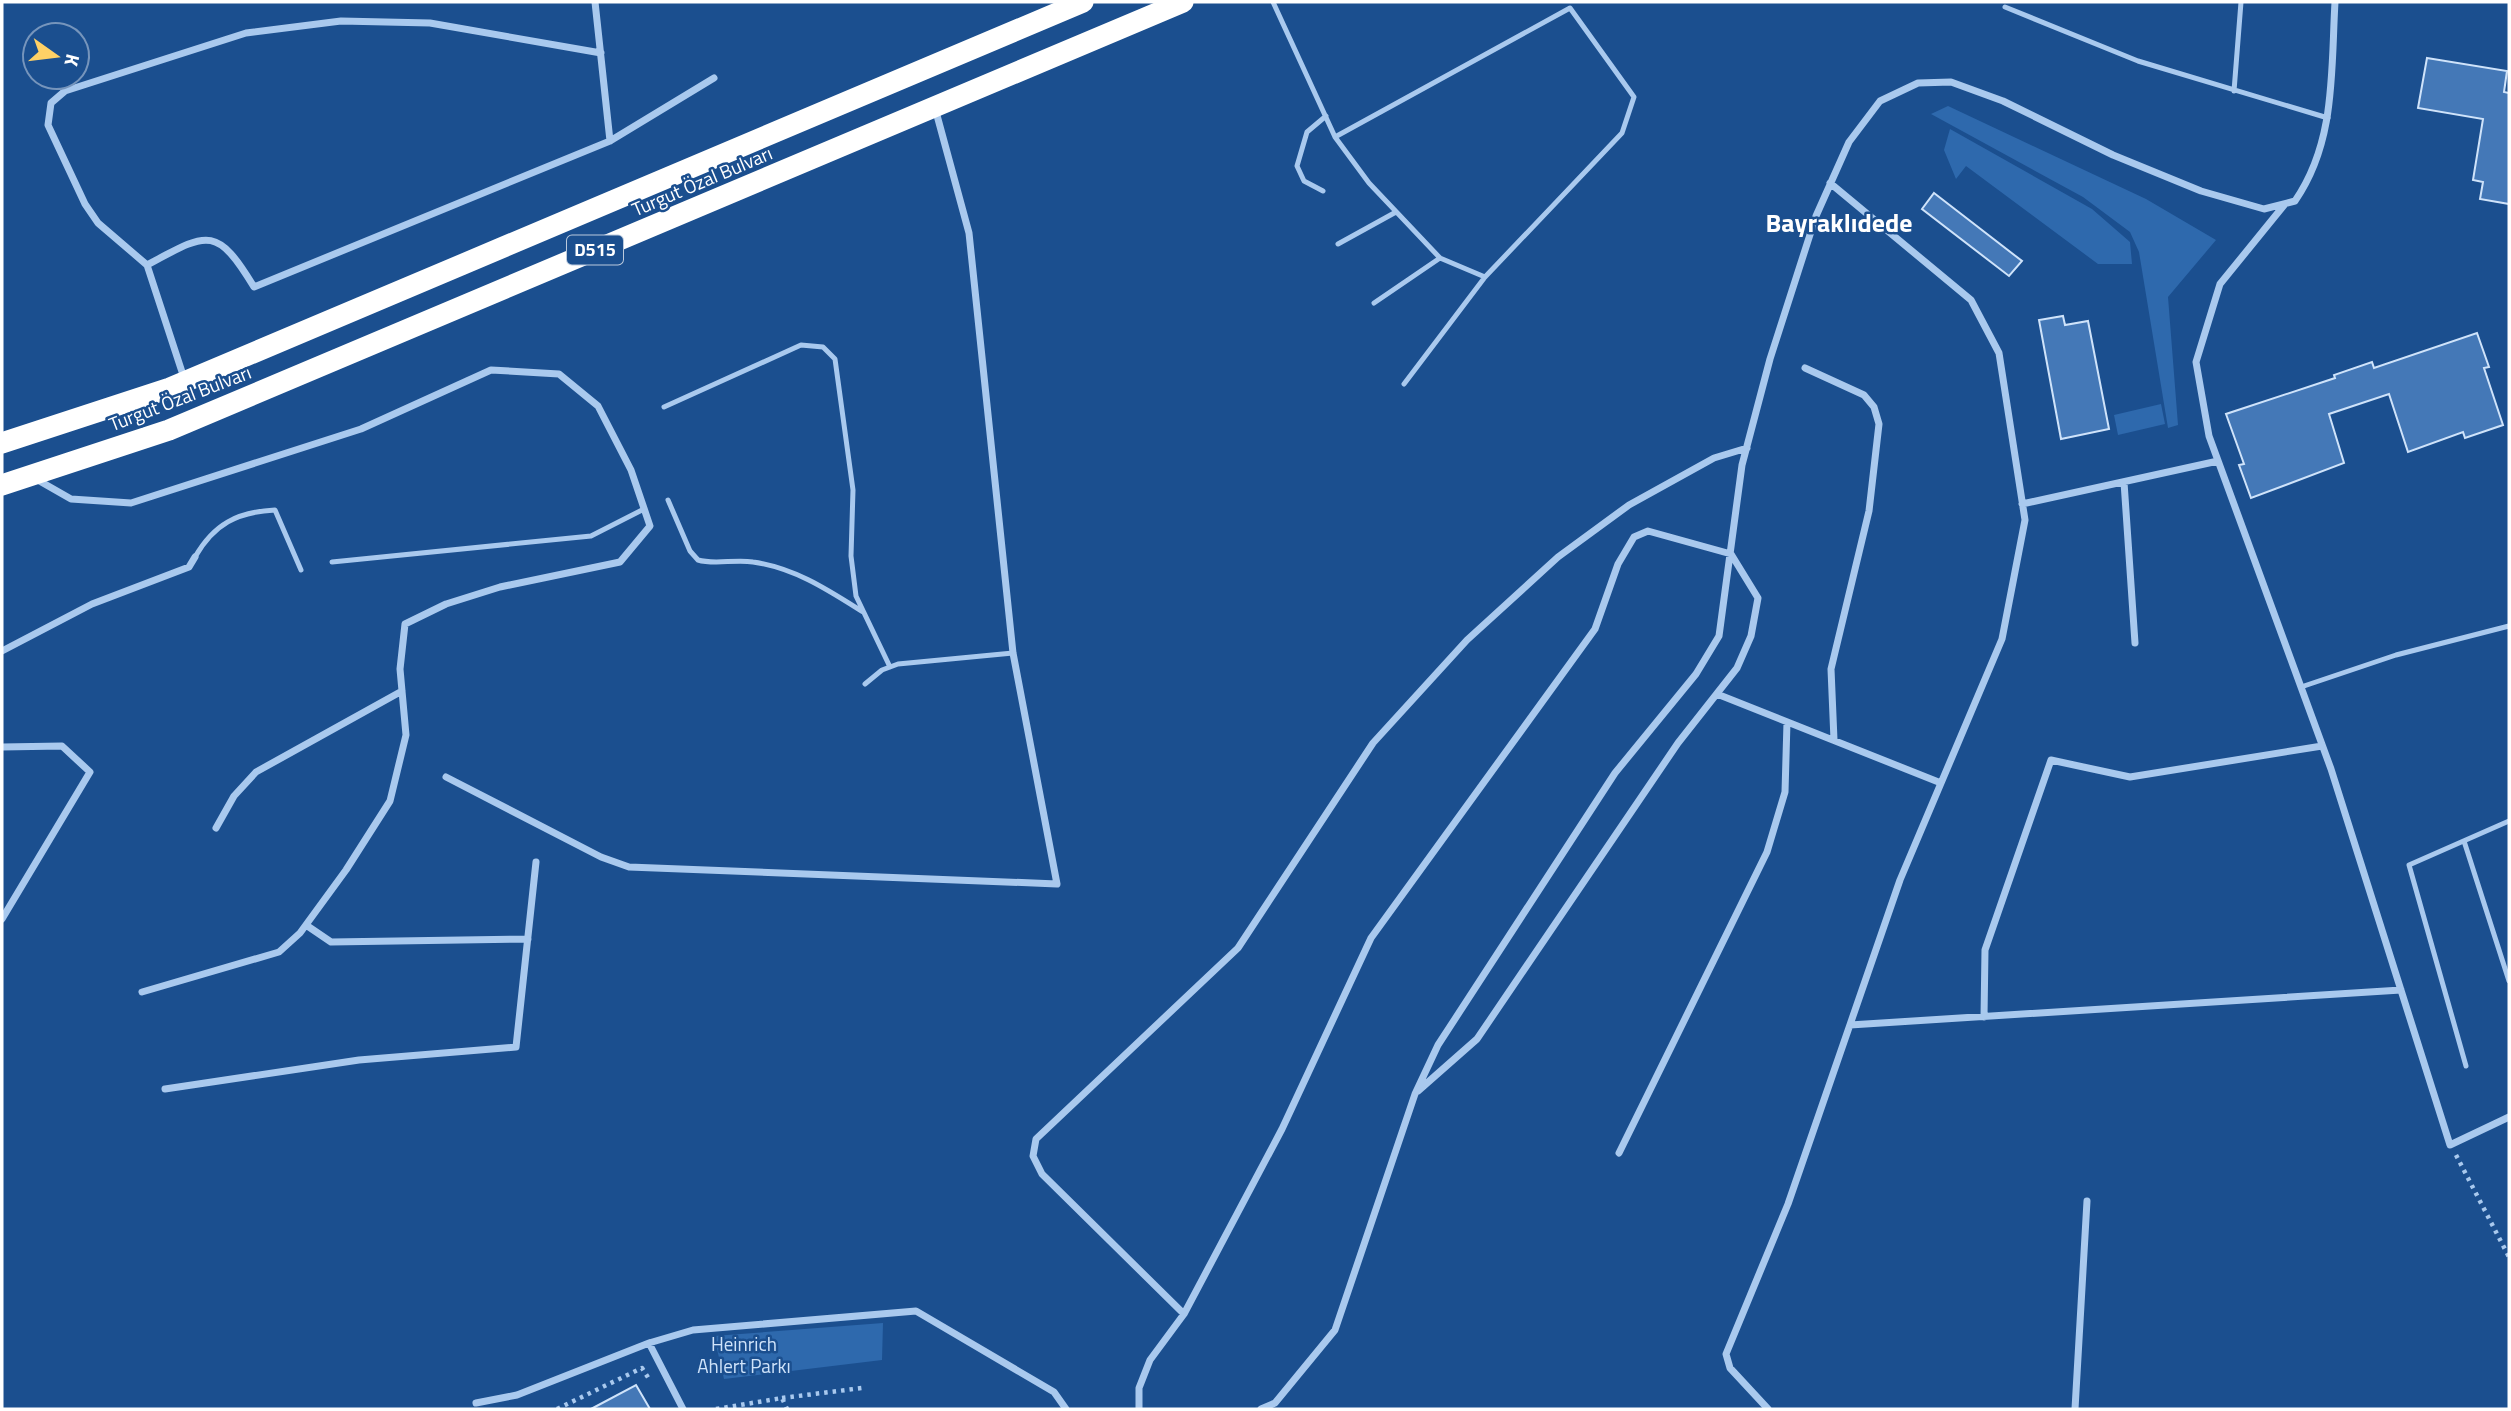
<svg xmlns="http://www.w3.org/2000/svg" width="2511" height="1411" font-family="'Titillium Web',sans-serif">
	<rect width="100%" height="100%" fill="#1b4f8f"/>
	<path fill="#2e69ad" d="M1948,106L2146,199L2216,240L2168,297L2178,425L2168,428L2139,252L2130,232L2083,197L1931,114Z
		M1950,129L2092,209L2130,242L2132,264H2098L1966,166L1956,179L1944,150Z
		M2161,404L2165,424L2118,435L2114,415Z
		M883,1323L882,1360L724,1379L714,1336Z"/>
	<path fill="#4478b7" stroke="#cfe3fa" stroke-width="2" d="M2427,58L2507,71L2504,92L2509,93V204L2480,199L2483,182L2473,180L2483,119L2418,108Z
		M1934,193L2022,261L2009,276L1922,209Z
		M2063,316L2065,325L2088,321L2109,429L2061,439L2039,320Z
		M2477,333L2489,367L2484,368L2503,425L2465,438L2463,432L2408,452L2389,394L2329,414L2344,463L2251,498L2239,465L2244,464L2226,414L2335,378L2334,375L2372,362L2374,368Z
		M636,1385L650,1409H591Z"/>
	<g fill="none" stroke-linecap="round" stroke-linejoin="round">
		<path stroke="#a9c9ee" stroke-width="4.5" stroke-dasharray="3.5 5" stroke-linecap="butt" d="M2456,1155L2509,1257
			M782,1398L862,1388
			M557,1409L642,1368L649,1379
			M716,1409L782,1398L787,1409"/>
		<path stroke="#a9c9ee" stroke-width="5" d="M1273,2L1335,137L1369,183L1440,258L1485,277
			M2005,7L2138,61L2328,118
			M2234,91L2241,2
			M1335,137L1570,8L1634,97L1622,133L1485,277L1404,384
			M1323,191L1304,181L1297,166L1307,132L1326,116
			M1338,244L1396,212
			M1374,303L1440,258
			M664,407L801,345L823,347L835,359L853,490L851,556L856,596L890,667
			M668,500L690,551L698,560C714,565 735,559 753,562C795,568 828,590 863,612
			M195,557C214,524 237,512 275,510L301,570
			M332,562L591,536L644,509
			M865,684L882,670L898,664L1013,653
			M2301,687L2396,655L2509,626
			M2464,841L2509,981
			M2466,1066L2409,865L2509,821"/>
		<path stroke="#a9c9ee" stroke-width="7" d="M595,2L610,141
			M2285,204L2220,284L2196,362L2209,436L2331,769L2450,1145L2509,1117
			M147,265C207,233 216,224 254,287L610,141L714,78
			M1805,368L1864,395L1874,407L1879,424L1869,511L1831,669L1834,740
			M184,378L147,265L98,223L85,204L48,125L51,103L65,91L246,33L341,21L430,23L601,53
			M36,479L71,499L131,503L361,429L491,370L559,374L598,406L631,470L650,526L620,562L500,587L446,604L405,624L400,669L406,735L390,801L346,870L300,933L279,952L142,992
			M2124,482L2135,643
			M2022,504L2218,461
			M2,651L92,604L189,567L195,557
			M1717,694L1941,783
			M2,747L62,746L90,772L2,919
			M446,777L601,857L629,867L1057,884L1013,653L969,233L935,108
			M216,828L234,796L256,772L402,691
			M306,925L331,942L528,939
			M1984,1017L1985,950L2051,760L2130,777L2322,746
			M1850,1025L2401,990
			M165,1089L359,1060L516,1047L536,862
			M1619,1153L1767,852L1785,792L1787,722
			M1184,1314L1042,1174L1033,1156L1036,1139L1238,948L1373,743L1467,640L1558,557L1629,505L1714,458L1747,448
			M649,1343L683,1409
			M476,1403L517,1395L649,1343L693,1330L916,1311L1054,1392L1066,1409
			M1139,1409V1388L1150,1360L1184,1314L1282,1129L1371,938L1595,629L1618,564L1634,537L1648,531L1731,554L1758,598L1751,636L1737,668L1678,743L1477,1039L1418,1091
			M1261,1409L1275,1403L1335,1330L1415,1094L1438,1045L1615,773L1696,674L1719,636L1742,465L1770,359L1816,216L1849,142L1880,101L1918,83L1951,82L2003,101L2113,155L2201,191L2264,209L2295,201C2336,142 2331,70 2335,2
			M1768,1409L1730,1368L1726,1354L1788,1204L1900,880L2002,639L2025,520L1999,353L1971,300L1830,183
			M2075,1409L2087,1201"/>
		<path stroke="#fff" stroke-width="21" d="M2,443L170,388L1083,2
			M2,485L169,430L1183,2"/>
	</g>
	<g text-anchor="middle" stroke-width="5" stroke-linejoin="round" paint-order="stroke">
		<rect fill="#1b4f8f" stroke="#bbcadd" stroke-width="2" x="567" y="235.5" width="56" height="29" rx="5"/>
		<g font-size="18" font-weight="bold" fill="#fff">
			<text x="595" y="256">D515</text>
		</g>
		<g font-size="19" fill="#fff" stroke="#1b4f8f">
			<text transform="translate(702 181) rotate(-23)" y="7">Turgut Özal Bulvarı</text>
			<text transform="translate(180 398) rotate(-21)" y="7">Turgut Özal Bulvarı</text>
		</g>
		<g font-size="19" fill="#cfe3fa" stroke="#1b4f8f">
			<text x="744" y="1351">Heinrich<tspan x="744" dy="22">Ahlert Parkı</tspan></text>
		</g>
		<g font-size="26" font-weight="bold" fill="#fff" stroke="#1b4f8f">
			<text x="1839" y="232">Bayraklıdede</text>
		</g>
	</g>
	<rect width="2511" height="1411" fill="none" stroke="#ffffff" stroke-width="7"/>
	<g transform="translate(56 56) rotate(104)"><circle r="33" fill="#1b4f8f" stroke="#7695bc" stroke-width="2"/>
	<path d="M0-5L12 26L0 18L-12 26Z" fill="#ffd166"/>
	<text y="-10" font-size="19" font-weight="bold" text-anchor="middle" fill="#ffffff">K</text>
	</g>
</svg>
